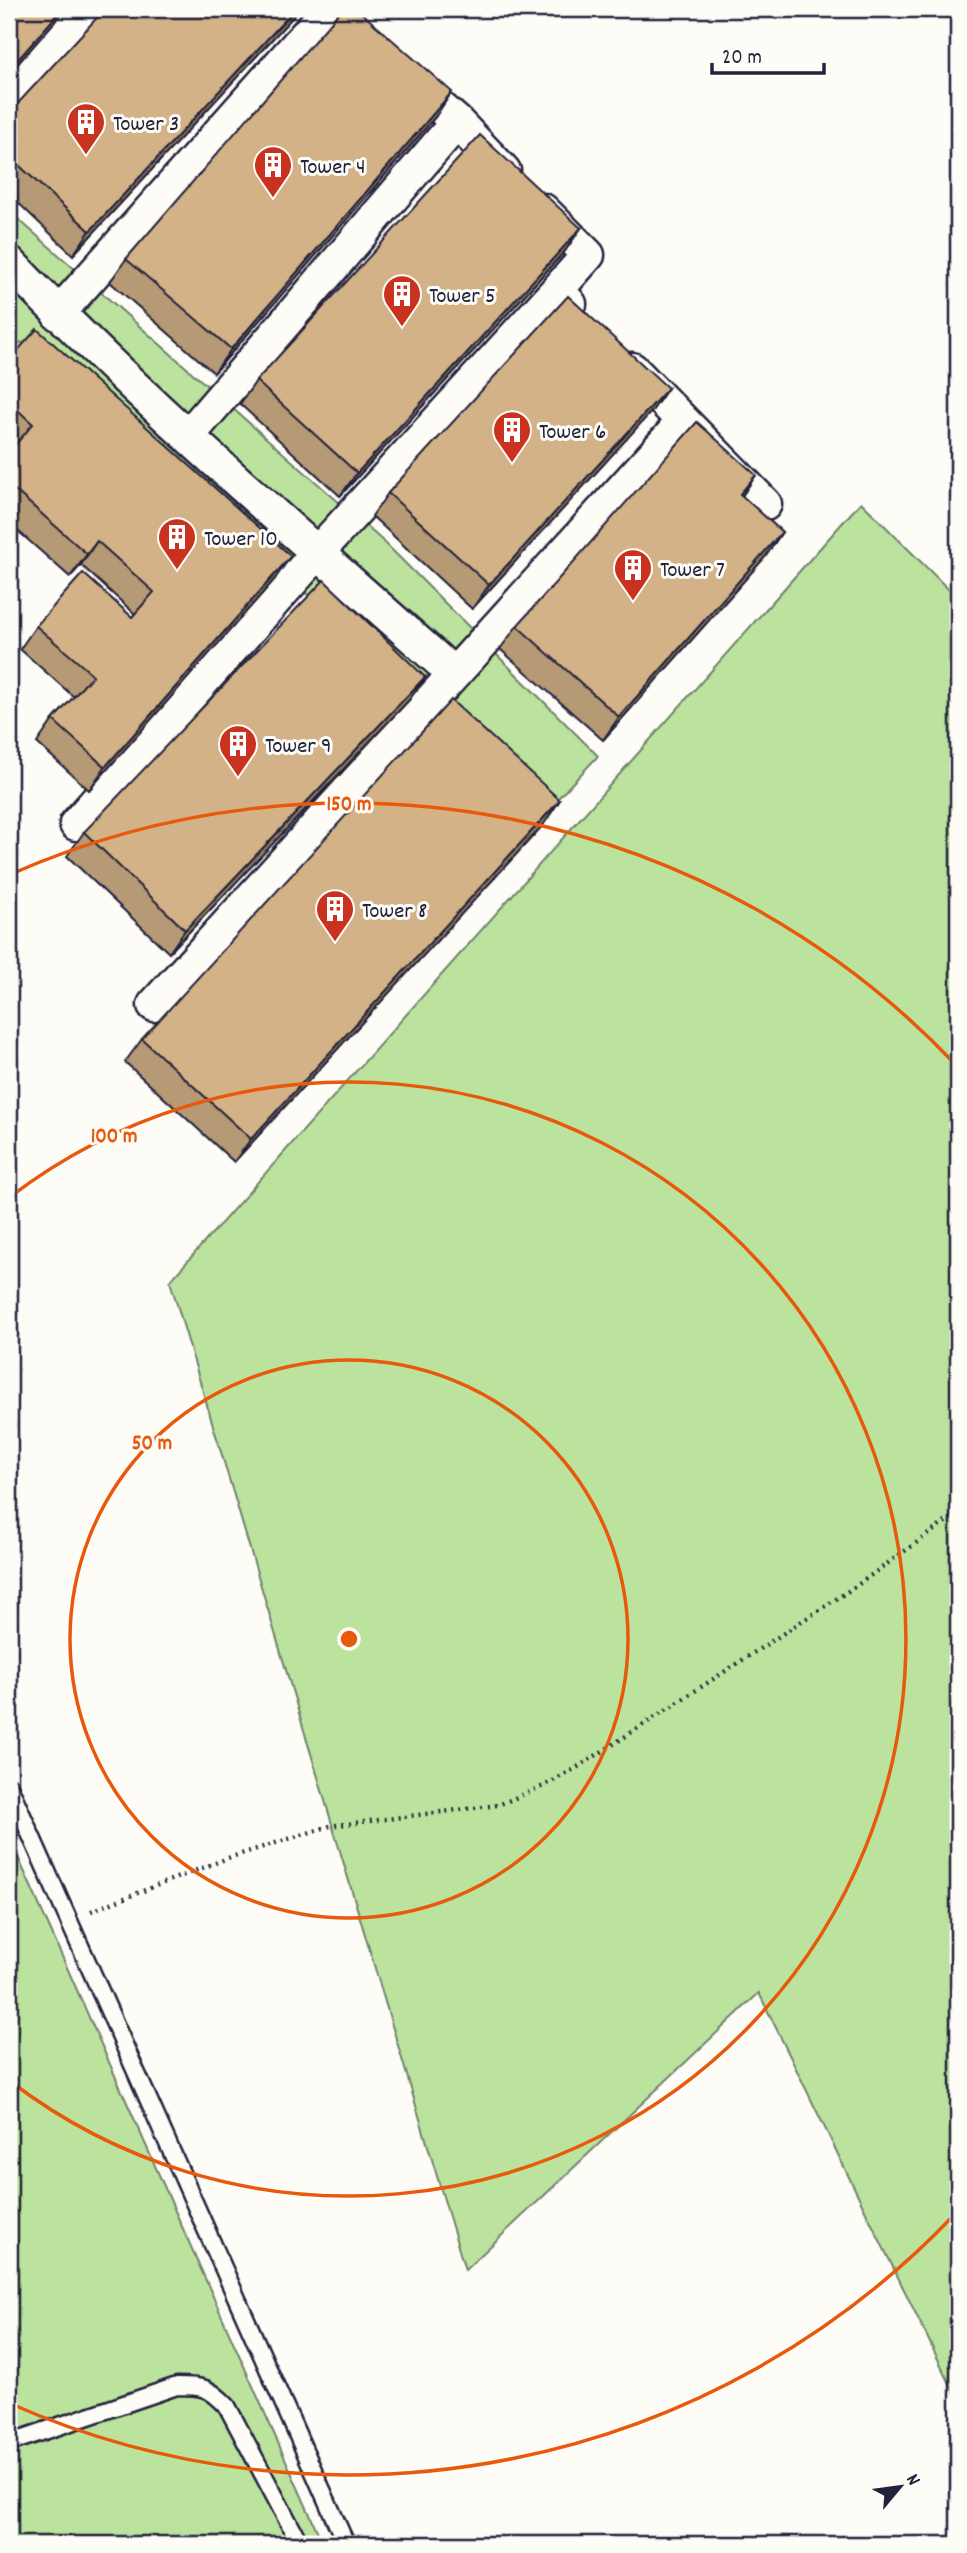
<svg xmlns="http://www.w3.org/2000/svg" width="967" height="2553" font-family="Dekko,sans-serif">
	<rect width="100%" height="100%" fill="#fdfcf7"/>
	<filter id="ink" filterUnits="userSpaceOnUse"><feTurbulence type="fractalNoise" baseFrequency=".0143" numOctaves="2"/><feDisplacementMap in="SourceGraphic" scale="14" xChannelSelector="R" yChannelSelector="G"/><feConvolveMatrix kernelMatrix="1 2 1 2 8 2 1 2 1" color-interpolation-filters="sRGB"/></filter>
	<g filter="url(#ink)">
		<path fill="#bce39e" stroke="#6f826c" stroke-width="2" d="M9,211L385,543L598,756L544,813L223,517L21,342L9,353Z
			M861,502L958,599V2400L759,1993L465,2270L170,1281Z
			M9,1837L323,2544H9Z"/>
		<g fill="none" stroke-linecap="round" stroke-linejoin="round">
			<defs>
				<path id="service" d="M9,1786L346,2544
					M9,2443L177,2386C203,2386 209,2387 227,2406L300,2544"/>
				<path id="minor" d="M329,9L368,45
					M410,81L457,122L504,171
					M9,98L87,9
					M543,210L588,255L557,290L570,304
					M9,262C148,408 303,539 453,673
					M58,314L328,10
					M632,369L765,504
					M188,436L457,122
					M76,824L318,552L557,290
					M154,1005L683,422"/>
			</defs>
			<use href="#service" stroke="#22223b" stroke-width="21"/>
			<use href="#minor" stroke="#22223b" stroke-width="37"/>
			<path stroke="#22223b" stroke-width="4.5" stroke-dasharray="2 5" stroke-linecap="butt" d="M91,1911L228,1858L330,1826L498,1805L546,1785L583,1764L856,1586L958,1513"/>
			<use href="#service" stroke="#fdfcf7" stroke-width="16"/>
			<use href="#minor" stroke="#fdfcf7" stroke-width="32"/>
		</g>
		<path fill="#b69974" stroke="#22223b" stroke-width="2" d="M300,9L73,255L9,194V113Z
			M436,116L214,373L110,282L126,259Z
			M581,228L565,251L340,496L240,404L256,381Z
			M9,360L275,579L89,790L37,743L53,720L74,697L20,649L36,626L132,617L135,614L81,565L70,577L9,523V452L14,446L9,441Z
			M668,388L652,411L472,609L372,516L388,493Z
			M756,475L742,496L782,532L766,556L603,740L500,649L517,626Z
			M425,677L409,700L169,953L67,856L84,832Z
			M544,824L234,1162L125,1062L142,1039Z"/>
		<path fill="#947d5e" stroke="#22223b" stroke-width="2" d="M62,9H66L9,74V70Z
			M295,9H300L73,255L90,231Z
			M452,92L436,116L214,373L231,349Z
			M581,228L565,251L340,496L357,473Z
			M668,388L652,411L472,609L489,585Z
			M756,475L740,499V494Z
			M782,532L766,556L603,740L619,717Z
			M97,541L81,565L70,577L87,554Z
			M291,556L275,579L89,790L105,767Z
			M425,677L409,700L169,953L185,930Z
			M560,800L544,824L234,1162L251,1139Z"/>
		<path fill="#d4b287" stroke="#22223b" stroke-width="2" d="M9,9H62L9,70Z
			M105,9H295L90,231L9,156V113Z
			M342,9H357L452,92L231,349L126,259Z
			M480,135L581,228L357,473L256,381Z
			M568,296L668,388L489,585L388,493Z
			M37,329L291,556L105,767L53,720L93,675L36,626L83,573L132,617L154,592L97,541L87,554L9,485V452L33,424L9,402V360Z
			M697,422L756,475L740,494L782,532L619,717L517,626Z
			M324,580L425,677L185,930L84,832Z
			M451,700L560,800L251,1139L142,1039Z"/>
	</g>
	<g fill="none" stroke="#e8590c" stroke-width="3.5">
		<circle cx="349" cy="1639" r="279"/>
		<path d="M10 1197A557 557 0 1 1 10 2081"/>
		<path d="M955 2214A836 836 0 0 1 9 2403M9 875A836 836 0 0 1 955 1064"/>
	</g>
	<defs>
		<symbol id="building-pin" viewBox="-11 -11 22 30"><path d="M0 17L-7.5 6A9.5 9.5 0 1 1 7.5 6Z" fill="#c8321e" stroke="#fdfcf7"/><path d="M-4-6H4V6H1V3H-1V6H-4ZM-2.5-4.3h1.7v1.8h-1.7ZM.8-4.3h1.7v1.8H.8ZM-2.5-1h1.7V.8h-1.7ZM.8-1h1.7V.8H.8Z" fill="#fff"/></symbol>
	</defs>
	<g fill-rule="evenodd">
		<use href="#building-pin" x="64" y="100" width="44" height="60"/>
		<use href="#building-pin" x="251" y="143" width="44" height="60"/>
		<use href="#building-pin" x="380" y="272" width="44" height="60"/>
		<use href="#building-pin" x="490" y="408" width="44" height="60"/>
		<use href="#building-pin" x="155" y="515" width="44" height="60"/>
		<use href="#building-pin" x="611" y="546" width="44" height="60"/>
		<use href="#building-pin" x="216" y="722" width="44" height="60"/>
		<use href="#building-pin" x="313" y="887" width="44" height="60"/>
	</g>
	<g text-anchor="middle" stroke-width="6" stroke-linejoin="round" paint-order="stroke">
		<g font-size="23" fill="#22223b" stroke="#fdfcf7" text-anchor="start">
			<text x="113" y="130">Tower 3</text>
			<text x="300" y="173">Tower 4</text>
			<text x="429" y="302">Tower 5</text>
			<text x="539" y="438">Tower 6</text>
			<text x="204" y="545">Tower 10</text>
			<text x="660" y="576">Tower 7</text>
			<text x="265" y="752">Tower 9</text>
			<text x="362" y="917">Tower 8</text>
		</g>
	</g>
	<circle cx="349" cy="1639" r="10" fill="#e8590c" stroke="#fdfcf7" stroke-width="3.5"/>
	<g font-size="21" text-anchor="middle" font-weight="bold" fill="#e8590c" stroke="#fdfcf7" stroke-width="6" stroke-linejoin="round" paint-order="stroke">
		<text x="349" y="810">150 m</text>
		<text x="114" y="1142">100 m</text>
		<text x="152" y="1449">50 m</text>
	</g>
	<rect width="967" height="2553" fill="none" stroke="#fdfcf7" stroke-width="35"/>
	<rect x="18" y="18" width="932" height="2518" fill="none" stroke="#22223b" stroke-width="2.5" filter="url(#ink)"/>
	<g transform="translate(900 2487) rotate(61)" stroke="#fdfcf7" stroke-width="5" paint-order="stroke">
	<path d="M0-5L12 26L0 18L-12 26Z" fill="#22223b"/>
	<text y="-10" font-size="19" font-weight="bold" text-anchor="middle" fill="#22223b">N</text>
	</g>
	<path d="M712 63v10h112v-10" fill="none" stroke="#22223b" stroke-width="3.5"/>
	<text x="722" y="63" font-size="21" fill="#22223b" stroke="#fdfcf7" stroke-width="5" paint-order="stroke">20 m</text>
</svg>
